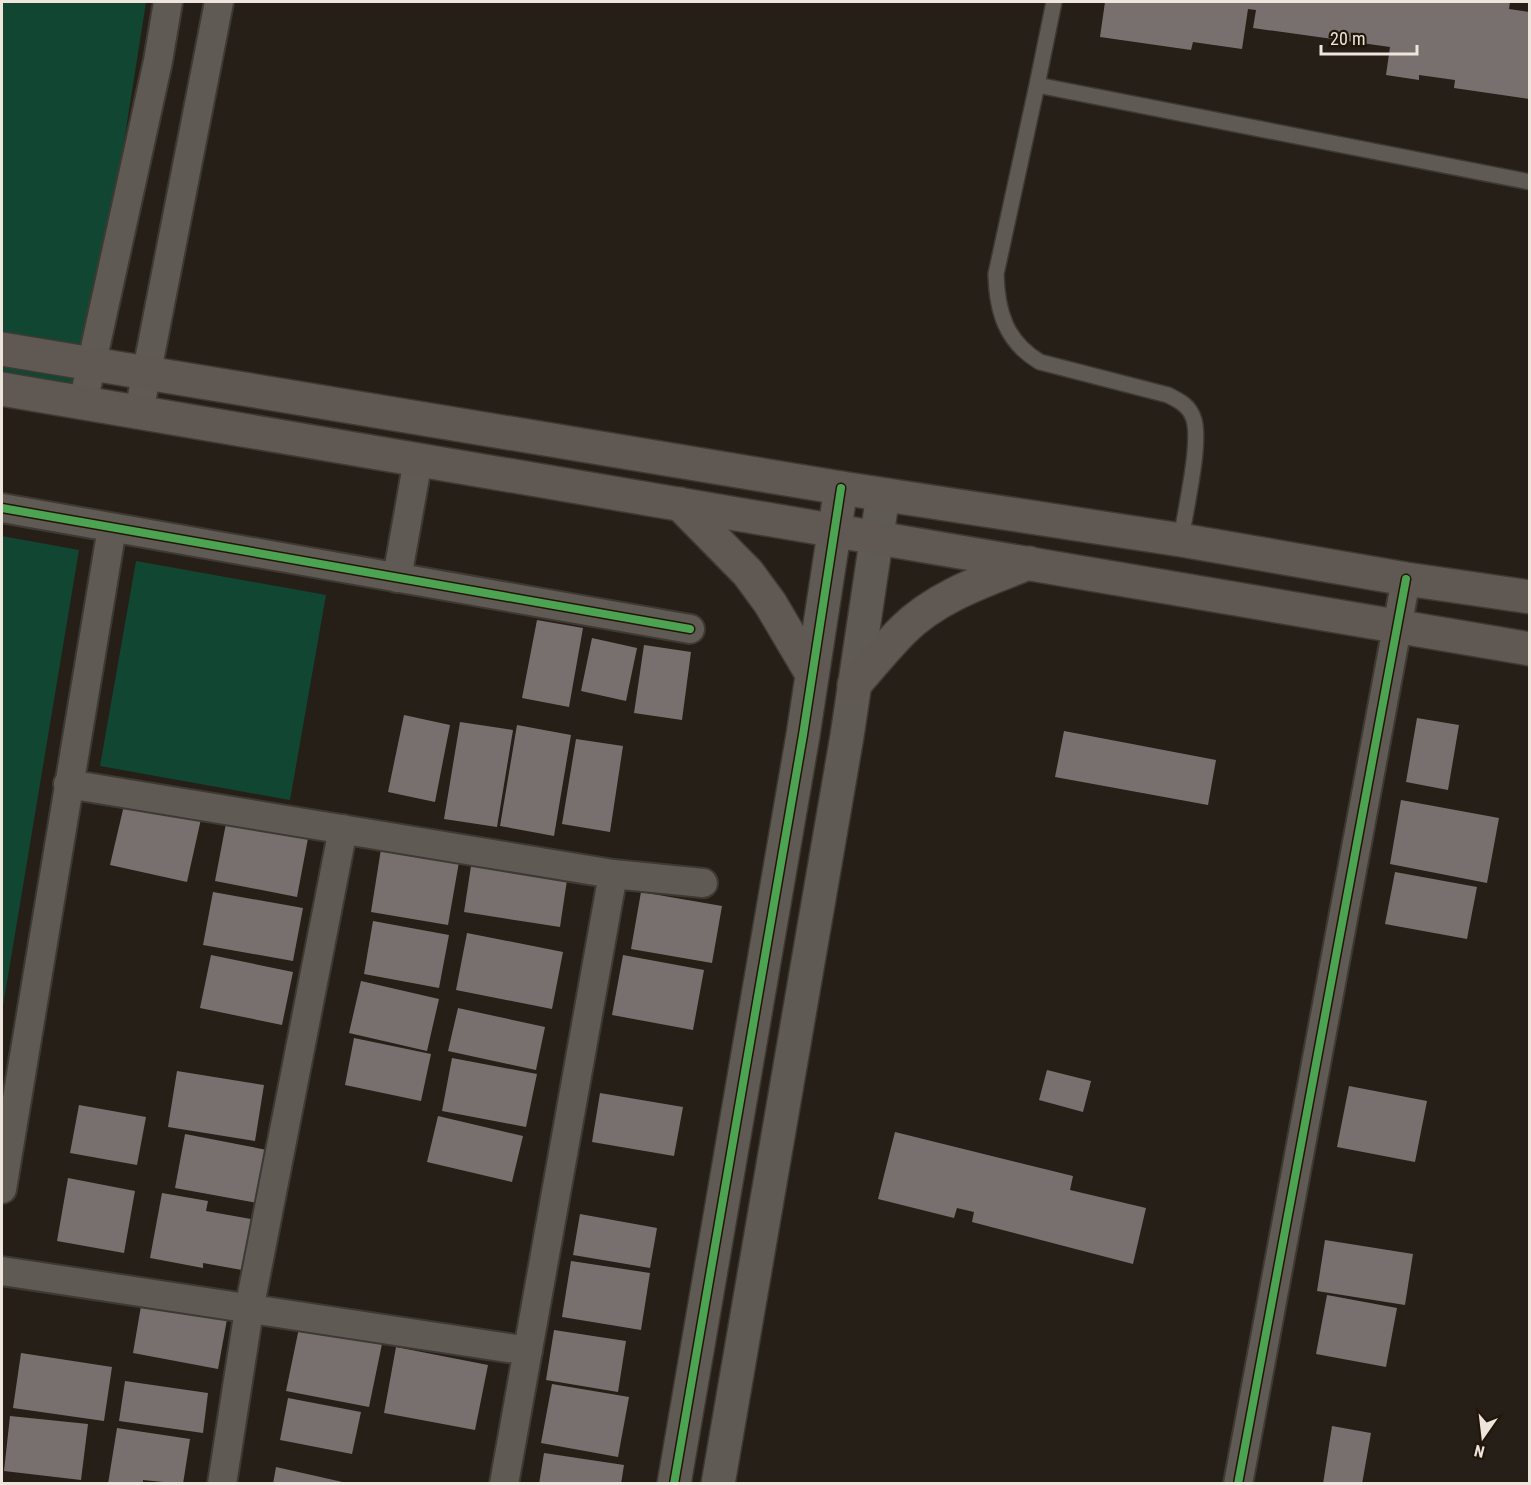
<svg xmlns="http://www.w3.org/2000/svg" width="1531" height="1485" font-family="'Roboto Condensed',sans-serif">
	<rect width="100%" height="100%" fill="#251f17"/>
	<path fill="#114732" d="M2,2H146L83,403L2,385Z
		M2,536L79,550L2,1012Z
		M136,561L326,595L290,800L100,766Z"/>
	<path fill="#78706e" d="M1105,2H1510L1509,9L1530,12V99L1454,88L1455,80L1419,75V80L1386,75L1390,47L1253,28L1256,10L1248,9L1242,49L1193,42L1191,50L1100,37Z
		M537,620L583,628L569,707L522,698Z
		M592,638L637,648L626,701L581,691Z
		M644,645L691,652L682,720L634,713Z
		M404,715L450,725L435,802L388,792Z
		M1417,718L1459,725L1448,790L1406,782Z
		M460,722L513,730L497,827L444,819Z
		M517,725L571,735L554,836L500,826Z
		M1064,731L1216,760L1208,805L1055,777Z
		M576,739L623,746L610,832L562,824Z
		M1401,800L1499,818L1487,883L1390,864Z
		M125,801L201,819L187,882L110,865Z
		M227,818L309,833L297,897L215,881Z
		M381,849L459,862L448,925L371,912Z
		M471,866L567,880L560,927L464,912Z
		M1395,872L1477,887L1467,939L1385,924Z
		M213,892L303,908L293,961L203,945Z
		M641,892L722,906L712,963L631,949Z
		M373,921L449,935L439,988L364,974Z
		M467,933L563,952L552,1009L456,990Z
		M211,955L293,972L282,1025L200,1008Z
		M623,955L704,970L693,1030L612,1015Z
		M361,981L439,999L427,1051L349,1033Z
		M458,1008L545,1027L536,1070L448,1051Z
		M354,1038L431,1054L421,1101L345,1085Z
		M452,1058L537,1074L526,1127L442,1111Z
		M1047,1070L1091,1081L1083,1112L1039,1100Z
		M177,1071L264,1085L255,1141L168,1127Z
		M1349,1086L1427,1101L1415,1162L1337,1147Z
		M600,1093L683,1107L674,1156L592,1142Z
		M79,1105L146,1117L137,1165L70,1153Z
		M438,1116L523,1136L512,1182L427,1162Z
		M895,1132L1073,1176L1070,1190L1146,1208L1133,1264L972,1222L974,1212L957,1208L954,1218L878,1199Z
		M185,1134L267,1150L257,1203L175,1188Z
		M68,1178L135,1191L124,1253L57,1241Z
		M162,1193L208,1201L206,1211L251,1219L242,1270L203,1263V1268L150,1258Z
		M580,1214L657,1228L650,1268L573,1255Z
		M1325,1240L1413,1254L1405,1305L1317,1291Z
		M571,1261L650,1273L641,1330L562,1317Z
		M1327,1295L1397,1308L1386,1367L1316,1354Z
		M142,1300L228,1314L218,1369L133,1353Z
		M299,1328L382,1344L369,1407L286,1391Z
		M554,1330L626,1341L618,1392L546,1380Z
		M396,1347L488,1365L475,1430L384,1413Z
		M21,1353L112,1367L104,1421L13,1408Z
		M125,1381L208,1393L203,1433L119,1421Z
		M552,1384L629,1397L618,1457L541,1443Z
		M288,1398L361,1412L352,1454L280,1440Z
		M10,1416L88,1424L81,1480L4,1471Z
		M1332,1426L1371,1433L1362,1484H1323Z
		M117,1428L190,1439L183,1484L143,1480V1484H108Z
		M544,1453L624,1465L621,1484H539Z
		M276,1467L347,1483L346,1484H273Z"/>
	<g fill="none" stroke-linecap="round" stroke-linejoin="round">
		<defs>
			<path id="service" d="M1054,2L1037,85L1530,182
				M1037,85L996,274C997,312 1006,342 1040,362L1168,395C1180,401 1190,406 1194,420C1201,445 1185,511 1181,540"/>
			<path id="minor" d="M83,403L158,61L168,2
				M139,412L219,2
				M2,508L690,629
				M397,578L418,460
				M68,784L613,874L703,883
				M2,1189L112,528
				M2,1271L528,1351
				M222,1484L249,1310L343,829
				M504,1484L613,874
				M1238,1484L1406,579"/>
			<path id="tertiary" d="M674,1484L803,735L841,488
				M718,1484L847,736L883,495"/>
			<path id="secondary" d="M2,349L841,488L1181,540L1406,579L1530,597
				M2,389L1530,649
				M680,504L748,573L770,603L812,674
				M854,685C870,667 886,647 903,630C937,596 986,580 1029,563"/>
		</defs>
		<use href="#service" stroke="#3f3933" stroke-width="18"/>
		<use href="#minor" stroke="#3f3933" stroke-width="32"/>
		<use href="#tertiary" stroke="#3f3933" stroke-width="36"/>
		<use href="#secondary" stroke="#3f3933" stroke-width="36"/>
		<use href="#service" stroke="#605a54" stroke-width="15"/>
		<use href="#minor" stroke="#605a54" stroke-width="28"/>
		<use href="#tertiary" stroke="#605a54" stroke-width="33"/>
		<use href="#secondary" stroke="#605953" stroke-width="33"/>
		<defs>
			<path id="cycleway" d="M2,508L690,629
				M674,1484L803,735L841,488
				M1238,1484L1406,579"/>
		</defs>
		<use href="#cycleway" stroke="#221608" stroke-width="11"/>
		<use href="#cycleway" stroke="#4ca352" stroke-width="8"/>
	</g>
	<rect width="1531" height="1485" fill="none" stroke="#eee6dc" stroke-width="6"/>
	<g transform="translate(1483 1437) rotate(194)" stroke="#221608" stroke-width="4.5" paint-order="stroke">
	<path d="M0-4.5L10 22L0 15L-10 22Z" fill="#eee6dc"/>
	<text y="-9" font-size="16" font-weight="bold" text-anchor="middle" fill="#eee6dc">N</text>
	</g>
	<path d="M1321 45v9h96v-9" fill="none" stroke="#eee6dc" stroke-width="3"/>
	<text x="1330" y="45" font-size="18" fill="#eee6dc" stroke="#221608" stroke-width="4.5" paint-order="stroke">20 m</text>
</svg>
